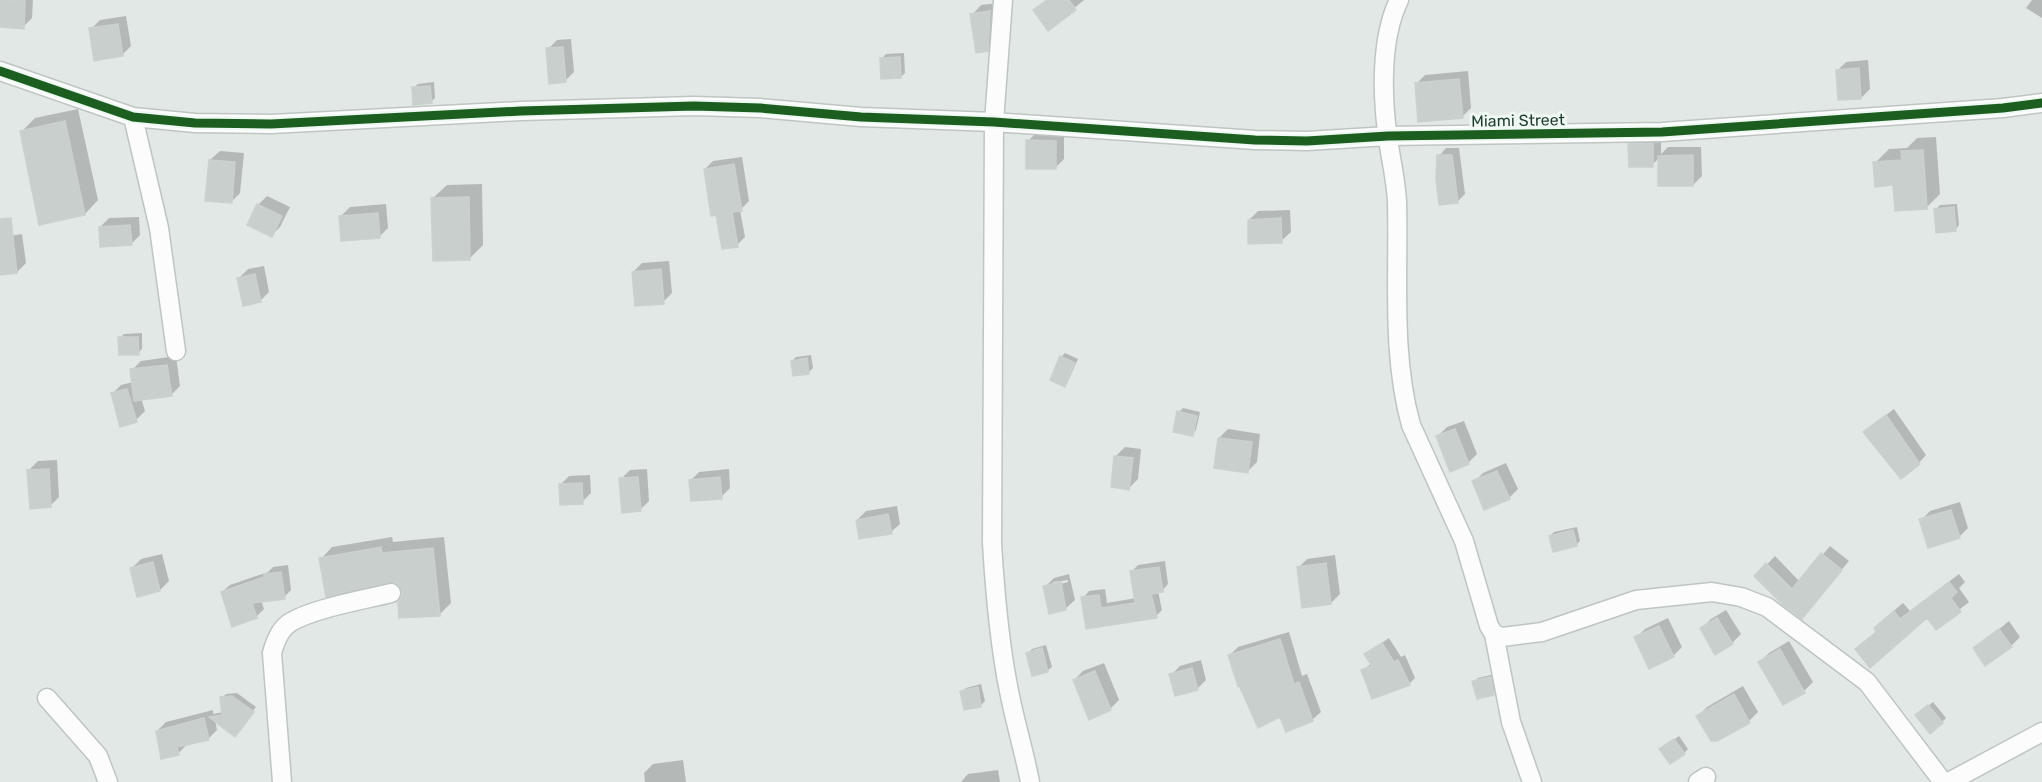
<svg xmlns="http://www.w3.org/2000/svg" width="2042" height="782" font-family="Rubik,sans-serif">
	<rect width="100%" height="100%" fill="#e2e8e5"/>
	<path fill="#0003" fill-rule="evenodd" d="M0,0H33L32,18L23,27L0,26Z
		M1046,0H1084L1049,29L1035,10Z
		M2032,0H2042V18L2026,8Z
		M998,3L996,40L987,49L972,15L981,5Z
		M126,16L131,46L122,55L91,29L100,20Z
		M571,39L574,72L565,81L548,49L557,40Z
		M904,53L905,73L901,77L882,58L886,54Z
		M1868,60L1870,89L1861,98L1837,71L1846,62Z
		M1468,71L1471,108L1462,117L1416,84L1425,75Z
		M434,82L435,98L431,102L413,88L418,84Z
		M78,109L98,200L85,214L21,132L35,118Z
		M1037,132H1064V159L1055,168L1028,141Z
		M1639,135H1661V154L1668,147H1701L1702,176L1693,185L1659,158L1652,165L1630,144Z
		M1936,137L1940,194L1926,208L1895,184L1875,163L1889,149L1907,148L1917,138Z
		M1446,148H1459L1465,194L1458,201L1439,156Z
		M220,151L244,153L240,193L231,202L210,160Z
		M742,157L749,201L740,210L745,237L737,245L717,213L705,169L713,161Z
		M482,184L483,245L469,259L433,198L447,185Z
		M267,196L290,207L280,227L271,236L258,205Z
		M386,204L388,228L379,237L341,216L350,207Z
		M1957,204L1959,225L1955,230L1936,209L1940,205Z
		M1290,210L1291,232L1281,241L1249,220L1258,211Z
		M139,217L140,235L131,244L100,227L109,218Z
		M22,234L26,263L17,272L0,274V239L2,237Z
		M669,261L672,293L663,302L633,272L642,263Z
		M264,266L269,292L260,301L239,278L248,269Z
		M142,333V349L138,353L120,338L124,334Z
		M1065,353L1078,359L1068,381L1064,385L1061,357Z
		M811,355L813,368L809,372L792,361L796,357Z
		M176,356L180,386L171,395L141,398L145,411L136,420L112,394L121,385L133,382L132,370L141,361Z
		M1183,408L1200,412L1196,430L1192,434L1179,412Z
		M1894,409L1926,455L1919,463L1873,425Z
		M1464,421L1477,454L1468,463L1438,436L1447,427Z
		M1228,429L1260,434L1257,462L1248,471L1219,438Z
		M1125,447L1141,449L1138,479L1129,488L1116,456Z
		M57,460L59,497L50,506L29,470L38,461Z
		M1506,463L1518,489L1509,498L1474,482L1483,473Z
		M647,469L649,501L640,510L621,479L630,470Z
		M729,469L730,488L721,497L690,481L699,472Z
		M590,475L591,493L582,502L560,485L569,476Z
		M1960,502L1968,528L1959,537L1921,520L1930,511Z
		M897,506L900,524L891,532L857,520L866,511Z
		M1577,527L1580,541L1576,545L1550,536L1554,532Z
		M392,537L393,542L444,537L451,603L440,614L403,597L404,591L400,584L321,559L332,547Z
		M1830,546L1849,561L1802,617L1756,576L1775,556L1800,582Z
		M162,554L169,581L160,590L132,568L141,559Z
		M1335,555L1340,594L1331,603L1298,568L1307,559Z
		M1165,561L1168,584L1162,591H1158L1162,610L1156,616L1087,628L1083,598L1089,591L1105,589L1107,603L1136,598L1132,571L1138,565Z
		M288,565L291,590L284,597L261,600L264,609L256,617L222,592L230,585L268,572L273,567Z
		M1069,574L1075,600L1065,609L1045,587L1054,578ZM1068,580V582L1053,586V582Z
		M1959,574L1965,582L1959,588L1969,602L1936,628L1927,616L1857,649L1878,631L1884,619L1903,603L1910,611Z
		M1726,610L1741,634L1732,643L1702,628L1711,619Z
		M1668,618L1682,647L1673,656L1636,638L1645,629Z
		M2009,621L2020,637L2011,646L1975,649Z
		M1289,632L1302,676L1307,674L1321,712L1312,720L1281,715L1230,655L1238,647Z
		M1389,638L1401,657L1405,655L1415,678L1409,684L1362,671L1372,663L1366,654Z
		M1789,641L1813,682L1804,691L1784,703L1760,662L1769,653Z
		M1046,645L1052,667L1047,671L1028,653L1032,649Z
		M1201,660L1206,680L1197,689L1171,675L1180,666Z
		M1104,663L1119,700L1110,709L1074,680L1083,671Z
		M1495,674L1498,689L1493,693L1474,682L1478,678Z
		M981,684L985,701L981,705L962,692L966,688Z
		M1743,686L1758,712L1749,721L1698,716L1707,707Z
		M237,693L256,707L239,731L215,720L217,730L208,739L187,744L178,754L157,731L166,722L213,710V714L223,712L222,698L226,694Z
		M1933,702L1946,718L1942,722L1921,712Z
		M1679,736L1688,749L1684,753L1661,749Z
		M683,760L686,782H645L644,773L653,764Z
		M998,770L1000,782H961L968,774Z"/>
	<path fill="#c9cfcc" stroke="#cbd1ce" stroke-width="1.5" d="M0,0L25,1L24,29L0,27Z
		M1047,0H1069L1076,10L1048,31L1033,10Z
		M990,11L988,51L976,53L970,14Z
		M118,24L123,56L94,61L89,28Z
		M563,47L566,82L549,84L546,48Z
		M900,57L901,78L881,79L880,58Z
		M1859,68L1861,99L1838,100L1836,70Z
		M1459,79L1463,118L1418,122L1415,83Z
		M430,86L432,103L413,105L412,87Z
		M65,121L85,215L39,225L20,131Z
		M1026,140L1056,141V169H1026Z
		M1653,143V167H1629L1628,144Z
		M1923,150L1927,209L1895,211L1893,185L1875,187L1873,162L1902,160L1901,151Z
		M1437,155H1452L1458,203L1439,205L1436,179Z
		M1693,155V186H1658V156Z
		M209,160L235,162L232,203L205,201Z
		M734,164L742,211L732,212L738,247L722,249L716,215L711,216L704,169Z
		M469,197L470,260L433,261L431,198Z
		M257,204L282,216L272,237L247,225Z
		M1954,207L1956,231L1936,233L1934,209Z
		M378,213L380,238L341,241L339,216Z
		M11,218L17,273L0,275V219Z
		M1281,218L1282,243L1248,244V220Z
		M130,225L132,245L100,247L99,227Z
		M661,269L664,304L635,306L632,272Z
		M255,274L261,302L243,306L237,278Z
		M118,337H138L139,355H119Z
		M1060,356L1075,363L1065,387L1050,380Z
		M807,358L809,374L793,376L791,361Z
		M167,365L172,396L134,401L130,369Z
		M127,389L137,422L120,427L111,393Z
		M1177,411L1197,416L1193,436L1173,432Z
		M1886,415L1920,464L1901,479L1863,432Z
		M1455,429L1469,464L1450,472L1436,436Z
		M1218,438L1252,442L1248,473L1214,468Z
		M1114,456L1133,458L1129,490L1111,487Z
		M49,469L51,507L30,509L27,470Z
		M1497,471L1510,499L1484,510L1472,481Z
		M638,477L641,511L622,513L619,478Z
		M720,477L722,499L691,501L689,480Z
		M582,483L583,504L560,505L559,484Z
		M1951,510L1960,538L1928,548L1919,519Z
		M888,514L892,534L859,539L856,520Z
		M1573,530L1577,546L1553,552L1549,536Z
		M381,547L382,553L433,548L440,616L399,618L398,602L402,597V591L399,585L394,582L326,597L319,558Z
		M1821,553L1842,570L1802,619L1781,603L1754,576L1766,563L1792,589Z
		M153,562L160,591L137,597L130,568Z
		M1326,563L1331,604L1302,608L1297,567Z
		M1159,567L1163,592L1151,594L1157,618L1086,629L1081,597L1099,595L1101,608L1135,603L1130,571Z
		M281,572L285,599L252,603L257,618L232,627L221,592L264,577V574Z
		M1061,582L1066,610L1049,614L1043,586Z
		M1949,582L1957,592L1951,598L1961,612L1936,630L1927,618L1870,668L1855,649L1876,632L1874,628L1894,611L1900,619Z
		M1717,618L1733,644L1715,655L1700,628Z
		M1659,626L1674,657L1649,669L1634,637Z
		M1999,629L2012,647L1985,666L1973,648Z
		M1280,639L1294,684L1299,682L1313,721L1286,732L1280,717L1258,728L1239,685L1238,686L1228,655Z
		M1382,643L1394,662L1398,660L1410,685L1372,699L1361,670L1372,666L1364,654Z
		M1042,648L1048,672L1032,676L1026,653Z
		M1780,649L1805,693L1783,705L1758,662Z
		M1192,668L1198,690L1175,696L1169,674Z
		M1095,671L1111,710L1089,720L1073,680Z
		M1491,677L1494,695L1477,699L1472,681Z
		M978,687L981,707L964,710L960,691Z
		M1734,694L1750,723L1717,741H1711L1696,716Z
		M232,696L254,712L235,737L209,717L222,715L220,697Z
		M1928,705L1943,723L1930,734L1915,715Z
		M204,718L209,740L177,747L179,755L161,759L156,731Z
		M1674,739L1685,754L1670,764L1659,749Z"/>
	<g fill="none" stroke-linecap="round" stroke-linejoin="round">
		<defs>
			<path id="street" d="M1003,0L994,122L992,543C995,593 999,642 1009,691C1015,722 1024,751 1030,782
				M1399,0C1380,39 1382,97 1388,139C1391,160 1396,181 1397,202C1399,276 1391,353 1411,425L1464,541L1489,626L1494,634L1502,637L1542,632L1636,600L1712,592L1741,597L1767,607L1867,682L1943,782
				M0,71L133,117L195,123L271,124L521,111L694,106L760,108L861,117L994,122L1255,140L1307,141L1388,136L1662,132L2003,108L2042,103
				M133,117L159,228L176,351
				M1494,634L1511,722L1532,782
				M47,698L98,756L108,782
				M282,782L272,653C275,642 280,628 291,622C315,608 363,600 391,593
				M1698,782L1706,777
				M1949,782L2042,732"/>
		</defs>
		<use href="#street" stroke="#bfc5c2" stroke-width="21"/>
		<use href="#street" stroke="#fbfcfb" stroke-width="18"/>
		<defs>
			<path id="cycleway" d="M0,71L133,117L195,123L271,124L521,111L694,106L760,108L861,117L994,122L1255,140L1307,141L1388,136L1662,132L2003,108L2042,103"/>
		</defs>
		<use href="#cycleway" stroke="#eff8f2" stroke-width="13"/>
		<use href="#cycleway" stroke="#1b5e20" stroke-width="9"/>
	</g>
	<g text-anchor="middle" stroke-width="6" stroke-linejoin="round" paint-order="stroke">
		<g font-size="16" fill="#1f3c31" stroke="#eff8f2">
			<text transform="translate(1518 120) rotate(-1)" y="6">Miami Street</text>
		</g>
	</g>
</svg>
